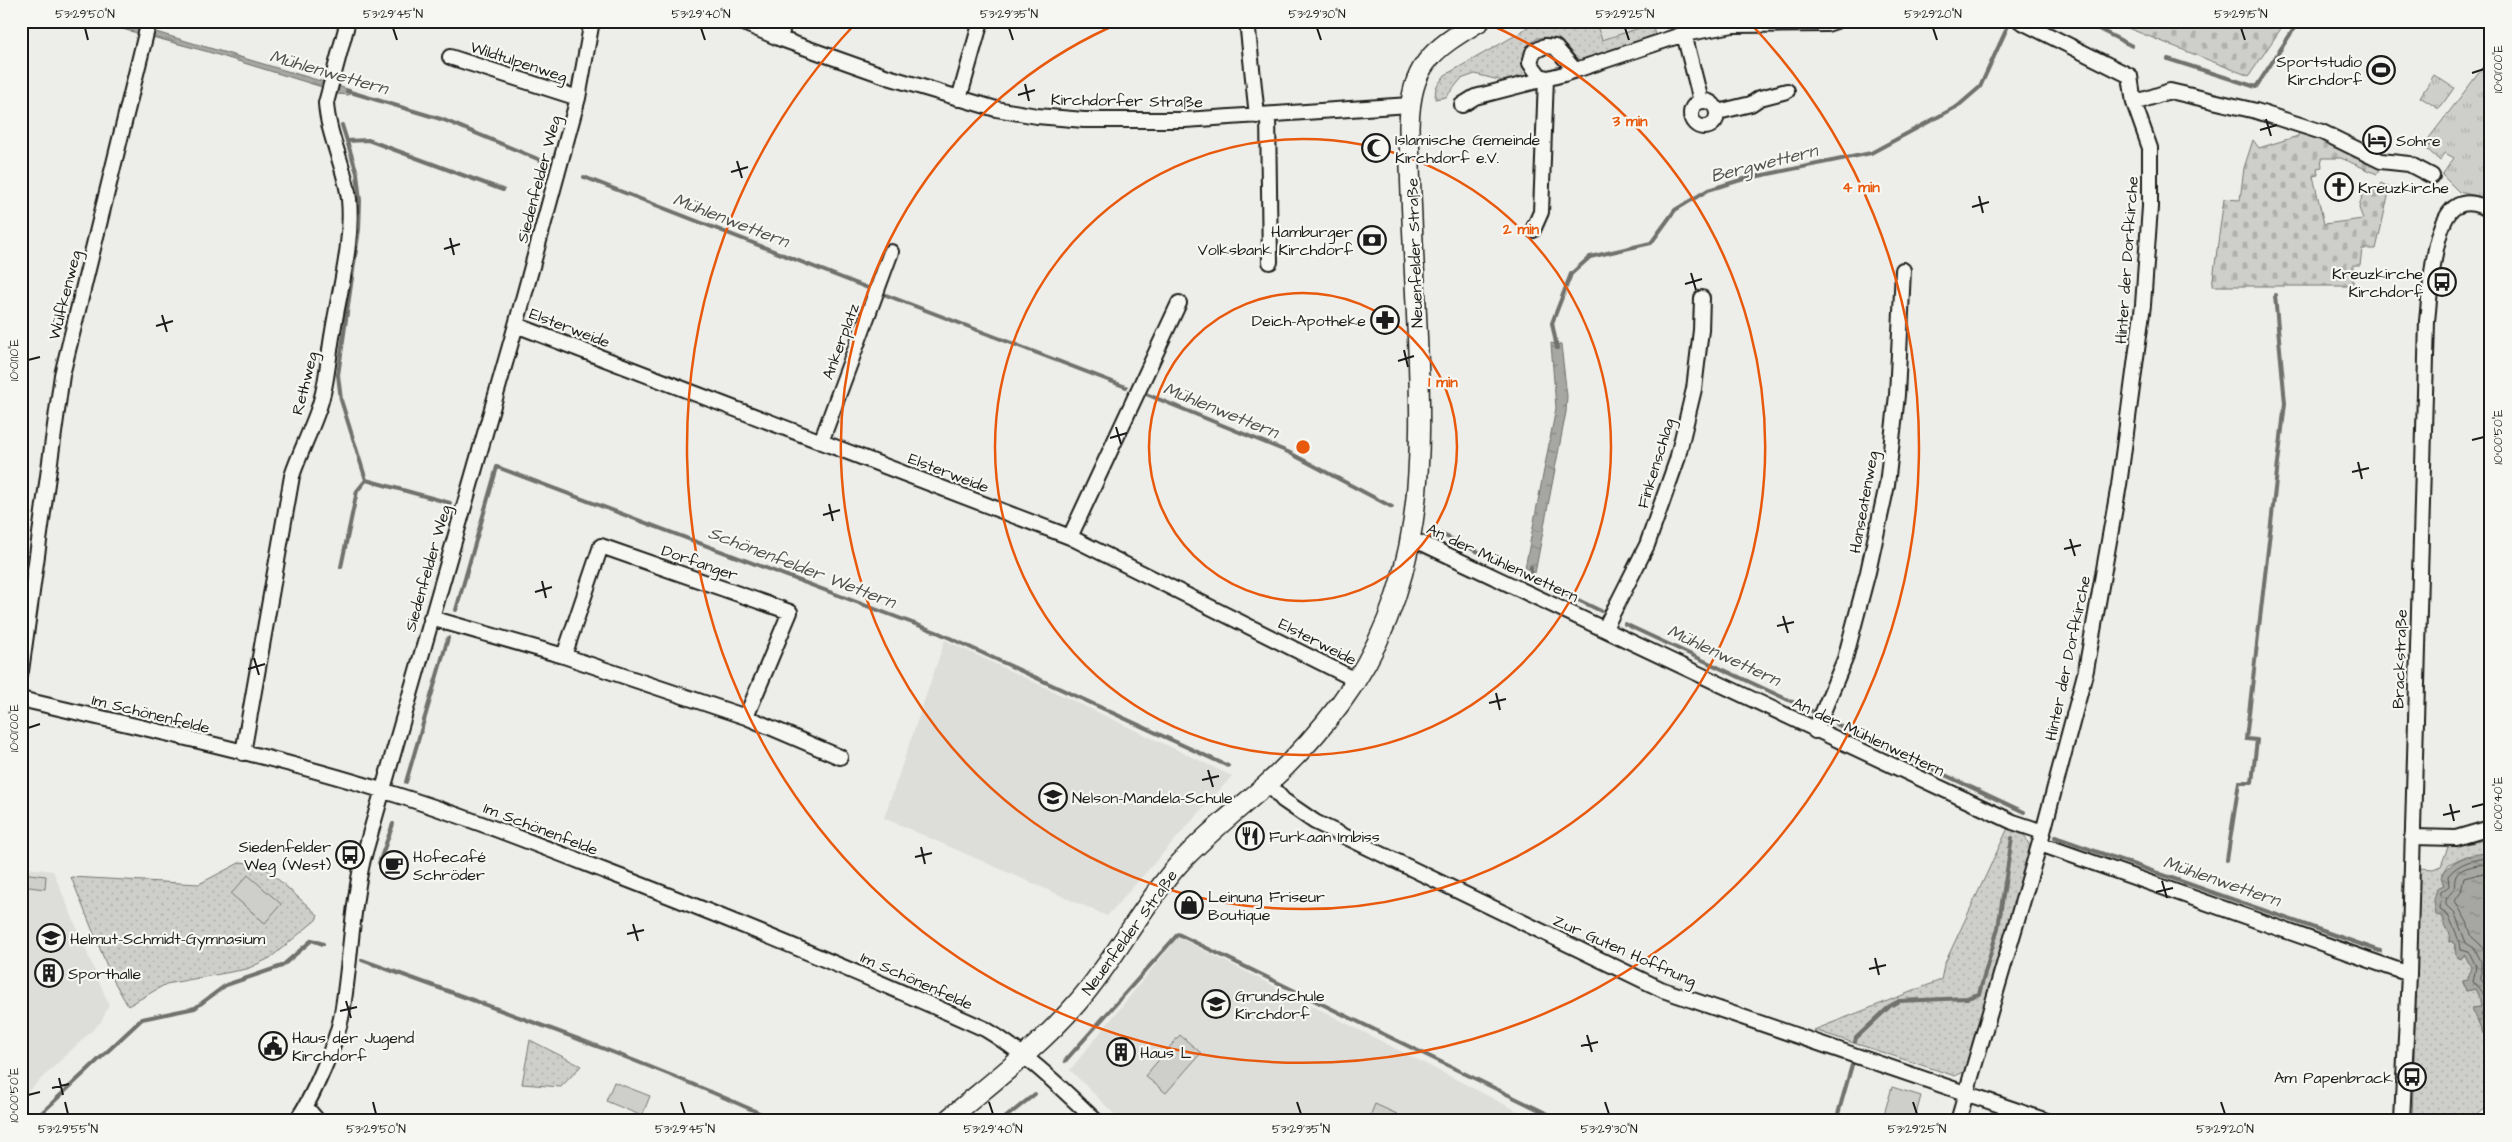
<svg xmlns="http://www.w3.org/2000/svg" width="2512" height="1142" font-family="'Architects Daughter',sans-serif">
	<defs>
		<pattern id="grass-tufts" width="24" height="20" patternUnits="userSpaceOnUse" patternTransform="scale(1.25)"><rect width="24" height="20" fill="#cececb"/><path d="M3 7l-1-3M5 7V3M7 7l1-3M15 17l-1-3M17 17v-4M19 17l1-3" fill="none" stroke="#b0b0ae"/></pattern>
		<pattern id="cemetery-stones" width="16" height="16" patternUnits="userSpaceOnUse" patternTransform="scale(1.25)"><rect width="16" height="16" fill="#cececb"/><path d="M2 7V4a2 2 0 0 1 4 0v3zM10 15v-3a2 2 0 0 1 4 0v3z" fill="#b0b0ae"/></pattern>
		<pattern id="park-dots" width="8" height="8" patternUnits="userSpaceOnUse" patternTransform="scale(1.25)"><rect width="8" height="8" fill="#cececb"/><path d="M2 2h.1M6 6h.1" fill="none" stroke="#b0b0ae" stroke-width="1.8" stroke-linecap="round"/></pattern>
		<pattern id="water-ripples" width="26" height="14" patternUnits="userSpaceOnUse" patternTransform="scale(1.25)"><rect width="26" height="14" fill="#a6a6a3"/><path d="M2 4q2-2 4 0t4 0M15 11q2-2 4 0t4 0" fill="none" stroke="#868684"/></pattern>
	</defs>
	<rect width="100%" height="100%" fill="#edede9"/>
	<filter id="ink" filterUnits="userSpaceOnUse"><feTurbulence type="fractalNoise" baseFrequency=".02" numOctaves="2"/><feDisplacementMap in="SourceGraphic" scale="10" xChannelSelector="R" yChannelSelector="G"/><feConvolveMatrix kernelMatrix="1 2 1 2 8 2 1 2 1" color-interpolation-filters="sRGB"/></filter>
	<g filter="url(#ink)">
		<path fill="#ddddda" d="M1595,21H1705L1666,27L1652,24L1602,40Z
			M945,640L1232,776L1107,916L884,818Z
			M21,867L53,871L109,1005L101,1022L21,1098Z
			M1178,937L1537,1121H1121L1070,1070Z"/>
		<path fill="url(#grass-tufts)" stroke="#757574" d="M2491,57V203L2477,196L2459,192L2442,175L2454,158L2445,153L2440,161L2427,149L2430,145L2426,142Z
			M2434,75L2454,88L2439,109L2420,97Z"/>
		<path fill="url(#cemetery-stones)" stroke="#757574" d="M2110,21H2286L2249,76Z
			M2299,131L2383,165L2377,174L2341,158H2321L2322,167L2317,168L2318,175L2313,176L2324,224L2363,219L2359,208L2363,192L2378,189L2381,183L2390,188L2376,249H2362L2360,265H2353V286H2212L2224,199L2240,200L2244,168L2253,140L2259,148L2298,136Z"/>
		<path fill="url(#park-dots)" stroke="#757574" d="M1535,21H1595L1602,40L1652,24L1655,35L1581,62C1573,55 1562,43 1553,39C1529,30 1517,59 1531,77L1507,82L1475,74L1461,79L1446,97L1435,99L1436,87L1445,75L1518,34Z
			M2008,828L2025,836L2031,849L1966,1071L1955,1076L1814,1030L1941,980L1944,965Z
			M2491,839V852L2466,856L2449,864L2444,872L2442,916L2446,929L2450,930L2449,942L2452,941L2455,945L2454,949L2462,957L2465,955L2471,967L2468,981H2463L2466,991L2475,989L2480,999L2481,1007L2473,1008L2484,1035L2491,1041V1106L2486,1107L2469,1121H2412L2420,868L2433,869L2441,866L2448,847Z
			M241,862L262,865L318,915L316,920L270,958L247,969L166,984L128,1006L111,976L71,877L199,884Z
			M530,1040L581,1066L561,1087L522,1084Z"/>
		<path fill="#cececb" stroke="#757574" d="M21,873L46,876L45,889L21,886Z
			M248,875L281,904L265,923L231,894Z
			M1180,1035L1201,1053L1166,1093L1145,1076Z
			M614,1082L650,1096L642,1116L606,1101Z
			M1892,1087L1921,1096L1914,1121H1882Z
			M1375,1104L1397,1114L1394,1121H1368Z"/>
		<path fill="url(#water-ripples)" stroke="#6f6f6d" d="M92,21H115L139,27L351,90L349,95L337,94L335,91L205,51Z
			M1551,343L1561,345L1567,396L1566,412L1535,573L1525,568L1556,408Z
			M2491,852V1041L2484,1035L2472,1008L2481,1007L2480,999L2475,989L2466,991L2463,981L2468,980L2471,967L2465,955L2460,959L2456,957L2455,945L2452,941L2449,942C2450,926 2451,937 2444,925L2445,920L2442,916L2436,915L2434,900L2437,888L2444,885L2441,877C2452,858 2470,855 2491,852Z"/>
		<g fill="none" stroke-linecap="round" stroke-linejoin="round">
			<path stroke="#535352" stroke-width="1" d="M2491,857C2473,860 2459,862 2448,876L2449,886L2441,892L2440,910L2447,914C2452,922 2460,940 2460,950L2469,952L2476,966L2473,982C2484,990 2490,1003 2481,1014L2491,1034
				M2491,863C2481,865 2460,866 2456,876C2454,880 2455,885 2454,889C2450,896 2445,895 2446,905L2455,914L2466,943L2474,948L2481,961V979L2491,995
				M2491,871L2464,878L2461,892L2455,901L2467,922L2472,937L2481,945L2488,959L2491,979"/>
			<path stroke="#6f6f6d" stroke-width="4" d="M2083,21L2132,46
				M2168,59L2256,87L2299,21
				M347,91L444,120L545,162
				M347,141L368,140L503,190
				M584,177L868,288
				M886,295L1126,387
				M1557,348L1552,323L1571,274L1590,257L1651,243L1675,210L1708,190L1744,179L1871,153L1958,106L1980,87L2007,28
				M1146,394L1288,452L1392,507
				M366,480L450,503
				M1439,533L1601,611
				M341,567L357,491L366,480L341,400L338,375L359,229L360,201L357,173L342,125
				M1530,576L1531,567
				M456,610L497,467L939,633L1228,766
				M1625,624L1812,711
				M1836,724L2024,812
				M406,782L448,638
				M2055,837L2380,951
				M2227,860L2239,782H2252L2257,740L2246,739L2285,403L2275,295
				M379,863L393,824
				M362,960C502,1011 642,1059 777,1121
				M1855,1042L1856,1038L1890,1006L1899,1001L1967,998L1979,994L1998,928L2012,838
				M1065,1061L1178,934L1562,1121
				M33,1121L142,1019L195,1008L226,985L282,966L312,940L323,944
				M1001,1121L1035,1094
				M1836,1121L1852,1065"/>
			<defs>
				<path id="minor" d="M739,21L781,39L888,77L996,109L1037,116L1084,120H1185L1410,105
					M1247,21L1257,116
					M1684,34L1701,101
					M781,39L783,21
					M450,57L578,98
					M1546,78L1539,75L1530,63L1533,52L1545,46L1555,47L1575,70
					M959,99L981,21
					M1691 114a13 13 0 1 1 26 0a13 13 0 1 1-26 0Z
					M2134,103L2170,91L2256,111L2322,132L2381,161L2409,164L2432,176
					M1462,105L1475,97L1564,74L1684,34L1733,25L1827,24L1836,21
					M1718,112L1751,104L1760,98L1787,91
					M1268,115L1270,262
					M1533,230L1541,212L1546,78
					M516,325L1070,537L1356,680
					M821,442L891,252
					M1070,537L1179,303
					M1410,540L1424,544C1620,635 1816,731 2013,822L2043,832
					M431,618L564,656L746,717L840,757
					M1605,628L1647,545L1677,460L1694,389L1701,330L1702,298
					M564,656L601,546L790,612L746,717
					M21,671L62,375L149,21
					M21,699C141,728 266,754 384,791C453,812 520,838 587,864C721,915 853,970 985,1029C1027,1054 1060,1087 1096,1121
					M1815,731L1845,659L1868,572L1887,485L1897,395L1903,270
					M243,753L292,476C299,455 309,435 317,413C327,387 328,358 333,331C340,288 353,243 349,199C345,166 328,136 326,103L348,21
					M1268,783L1283,800L1315,822L1663,990L2047,1121
					M2412,837L2456,838L2490,828
					M2040,844L2409,974
					M306,1107L318,1121
					M296,1121C312,1100 338,1039 342,1013C351,961 351,910 363,859L516,325L578,98L592,21
					M1958,1121L2043,832L2086,670L2119,485L2143,305L2150,207V148L2134,103L2130,76L2020,21
					M2402,1121L2409,974L2427,321C2430,296 2433,218 2457,206C2468,200 2480,205 2491,210"/>
				<path id="major" d="M946,1121C991,1083 1039,1047 1077,1003C1115,960 1140,908 1178,865C1204,836 1235,812 1265,786C1293,761 1318,733 1340,704C1426,588 1423,462 1417,326C1414,259 1410,192 1409,126C1411,65 1430,51 1480,21"/>
			</defs>
			<use href="#minor" stroke="#1c1c1c" stroke-width="18"/>
			<use href="#major" stroke="#1c1c1c" stroke-width="22"/>
			<use href="#minor" stroke="#f6f6f2" stroke-width="14"/>
			<use href="#major" stroke="#f6f6f2" stroke-width="19"/>
		</g>
	</g>
	<path fill="none" stroke="#1c1c1c" stroke-width="2" d="M85,28L88,40M393,28L397,40M701,28L705,40M1009,28L1013,40M1317,28L1321,40M1625,28L1629,40M1933,28L1937,40M2241,28L2245,40M2472,73L2484,69M1025,84L1029,101M1018,95L1035,90M2266,119L2271,136M2260,130L2277,125M737,161L742,178M731,172L748,167M1979,196L1983,213M1972,207L1989,202M450,238L454,255M444,249L460,244M1691,273L1696,290M1685,284L1702,279M162,315L167,332M156,326L173,321M1404,350L1408,367M28,360L40,357M1398,361L1414,356M1116,427L1121,444M1110,438L1127,433M2472,440L2484,437M2358,462L2362,479M2352,472L2369,468M829,504L833,521M823,515L840,510M2070,539L2075,556M2064,549L2081,545M542,581L546,598M535,592L552,587M1783,616L1788,633M1777,626L1794,622M254,658L259,675M248,669L265,664M1496,693L1500,710M1489,703L1506,699M28,728L40,724M1208,770L1213,787M1202,780L1219,776M2450,804L2454,821M2472,807L2484,804M2443,815L2460,811M921,847L925,864M915,857L932,853M2162,881L2167,898M2156,892L2173,888M633,924L638,941M627,934L644,930M1875,958L1879,975M1869,969L1886,965M346,1001L351,1018M340,1011L357,1007M1587,1035L1592,1052M1581,1046L1598,1042M59,1078L63,1095M52,1088L69,1084M28,1095L40,1092M65,1102L68,1114M373,1102L376,1114M681,1102L685,1114M989,1102L993,1114M1297,1102L1301,1114M1605,1102L1609,1114M1913,1102L1917,1114M2221,1102L2225,1114"/>
	<g fill="none" stroke="#e8590c" stroke-width="2.5">
		<circle cx="1303" cy="447" r="154"/>
		<circle cx="1303" cy="447" r="308"/>
		<path d="M1484 22A462 462 0 1 1 1122 22"/>
		<path d="M1750 23A616 616 0 1 1 856 23"/>
	</g>
	<defs>
		<symbol id="stadium-ring" viewBox="-11 -11 22 22"><circle r="9.5" fill="#f6f6f2" stroke="#1c1c1c" stroke-width="1.5"/><path d="M0-5a6.5 5 0 1 0 0 10a6.5 5 0 1 0 0-10ZM-3.5-1.8h7v3.6h-7Z" fill="#1c1c1c"/></symbol>
		<symbol id="hotel-ring" viewBox="-11 -11 22 22"><circle r="9.5" fill="#f6f6f2" stroke="#1c1c1c" stroke-width="1.5"/><path d="M-6-4.5h1.5V1H6V5H4.5V3h-9V5H-6ZM-4 0a1.8 1.8 0 1 1 3.6 0ZM.5 0V-2.5h3Q6-2.5 6 0Z" fill="#1c1c1c"/></symbol>
		<symbol id="mosque-ring" viewBox="-11 -11 22 22"><circle r="9.5" fill="#f6f6f2" stroke="#1c1c1c" stroke-width="1.5"/><path d="M3.5-4.9A6 6 0 1 0 3.5 4.9A5 5 0 1 1 3.5-4.9Z" fill="#1c1c1c"/></symbol>
		<symbol id="church-ring" viewBox="-11 -11 22 22"><circle r="9.5" fill="#f6f6f2" stroke="#1c1c1c" stroke-width="1.5"/><path d="M-1.2-6h2.4v3.5h3.3v2.4h-3.3V6h-2.4V-.1h-3.3v-2.4h3.3Z" fill="#1c1c1c"/></symbol>
		<symbol id="bank-ring" viewBox="-11 -11 22 22"><circle r="9.5" fill="#f6f6f2" stroke="#1c1c1c" stroke-width="1.5"/><path d="M-6-4H6V4H-6ZM0-2.3a2.3 2.3 0 1 0 0 4.6a2.3 2.3 0 1 0 0-4.6Z" fill="#1c1c1c"/></symbol>
		<symbol id="bus-ring" viewBox="-11 -11 22 22"><circle r="9.5" fill="#f6f6f2" stroke="#1c1c1c" stroke-width="1.5"/><path d="M-5-6H5V4H4V6H2V4H-2V6H-4V4H-5ZM-3.5-4V0h7V-4ZM-3.5 1.2v1.5H-2V1.2ZM2 1.2v1.5H3.5V1.2Z" fill="#1c1c1c"/></symbol>
		<symbol id="pharmacy-ring" viewBox="-11 -11 22 22"><circle r="9.5" fill="#f6f6f2" stroke="#1c1c1c" stroke-width="1.5"/><path d="M-2-6h4v4h4v4h-4v4h-4v-4h-4v-4h4Z" fill="#1c1c1c"/></symbol>
		<symbol id="school-ring" viewBox="-11 -11 22 22"><circle r="9.5" fill="#f6f6f2" stroke="#1c1c1c" stroke-width="1.5"/><path d="M0-5L7-2L0 1L-7-2ZM-4 1L0 2.5L4 1V4Q0 6-4 4Z" fill="#1c1c1c"/></symbol>
		<symbol id="restaurant-ring" viewBox="-11 -11 22 22"><circle r="9.5" fill="#f6f6f2" stroke="#1c1c1c" stroke-width="1.5"/><path d="M-5-6h1v4h1v-4h1v4h1v-4h1v5L-1.5 .5V6h-2V.5L-5-1ZM5-6V6H3V1.5H1.5Q1.5-4 5-6Z" fill="#1c1c1c"/></symbol>
		<symbol id="cafe-ring" viewBox="-11 -11 22 22"><circle r="9.5" fill="#f6f6f2" stroke="#1c1c1c" stroke-width="1.5"/><path d="M-5.5-4.5H6V0H3Q3 3.5 0 3.5H-2.5Q-5.5 3.5-5.5 0ZM3-3.2v2h1.7v-2ZM-6 4.5H4V6H-6Z" fill="#1c1c1c"/></symbol>
		<symbol id="shop-ring" viewBox="-11 -11 22 22"><circle r="9.5" fill="#f6f6f2" stroke="#1c1c1c" stroke-width="1.5"/><path d="M-5-2.5h2.3a2.7 3.5 0 0 1 5.4 0H5L5.5 6h-11ZM-1.5-2.5h3a1.5 2.3 0 0 0-3 0Z" fill="#1c1c1c"/></symbol>
		<symbol id="building-ring" viewBox="-11 -11 22 22"><circle r="9.5" fill="#f6f6f2" stroke="#1c1c1c" stroke-width="1.5"/><path d="M-4-6H4V6H1V3H-1V6H-4ZM-2.5-4.3h1.7v1.8h-1.7ZM.8-4.3h1.7v1.8H.8ZM-2.5-1h1.7V.8h-1.7ZM.8-1h1.7V.8H.8Z" fill="#1c1c1c"/></symbol>
		<symbol id="civic-ring" viewBox="-11 -11 22 22"><circle r="9.5" fill="#f6f6f2" stroke="#1c1c1c" stroke-width="1.5"/><path d="M-.6-6.5H3V-4.5H.6V-3L4-1V1h2V6H-6V1h2V-1L-.6-3ZM-1.2 2.5V6h2.4V2.5Z" fill="#1c1c1c"/></symbol>
	</defs>
	<g fill-rule="evenodd">
		<use href="#stadium-ring" x="2365" y="54" width="32" height="32"/>
		<use href="#hotel-ring" x="2361" y="124" width="32" height="32"/>
		<use href="#mosque-ring" x="1360" y="132" width="32" height="32"/>
		<use href="#church-ring" x="2323" y="171" width="32" height="32"/>
		<use href="#bank-ring" x="1356" y="224" width="32" height="32"/>
		<use href="#bus-ring" x="2426" y="266" width="32" height="32"/>
		<use href="#pharmacy-ring" x="1369" y="304" width="32" height="32"/>
		<use href="#school-ring" x="1037" y="781" width="32" height="32"/>
		<use href="#restaurant-ring" x="1234" y="820" width="32" height="32"/>
		<use href="#bus-ring" x="334" y="839" width="32" height="32"/>
		<use href="#cafe-ring" x="378" y="849" width="32" height="32"/>
		<use href="#shop-ring" x="1173" y="889" width="32" height="32"/>
		<use href="#school-ring" x="35" y="922" width="32" height="32"/>
		<use href="#building-ring" x="33" y="957" width="32" height="32"/>
		<use href="#school-ring" x="1200" y="988" width="32" height="32"/>
		<use href="#civic-ring" x="257" y="1030" width="32" height="32"/>
		<use href="#building-ring" x="1105" y="1036" width="32" height="32"/>
		<use href="#bus-ring" x="2396" y="1061" width="32" height="32"/>
	</g>
	<g text-anchor="middle" stroke-width="4.5" stroke-linejoin="round" paint-order="stroke">
		<g font-size="16" fill="#1c1c1c" stroke="#f6f6f2">
			<text transform="translate(519 61) rotate(18)" y="6">Wildtulpenweg</text>
			<text transform="translate(1127 100) rotate(1)" y="6">Kirchdorfer Straße</text>
			<text transform="translate(538 179) rotate(-75)" y="6">Siedenfelder Weg</text>
			<text transform="translate(1414 253) rotate(-92)" y="6">Neuenfelder Straße</text>
			<text transform="translate(2126 260) rotate(-86)" y="6">Hinter der Dorfkirche</text>
			<text transform="translate(64 295) rotate(-76)" y="6">Wülfkenweg</text>
			<text transform="translate(570 327) rotate(21)" y="6">Elsterweide</text>
			<text transform="translate(840 341) rotate(-70)" y="6">Ankerplatz</text>
			<text transform="translate(304 383) rotate(-76)" y="6">Rethweg</text>
			<text transform="translate(1655 463) rotate(-73)" y="6">Finkenschlag</text>
			<text transform="translate(949 472) rotate(21)" y="6">Elsterweide</text>
			<text transform="translate(1863 502) rotate(-80)" y="6">Hanseatenweg</text>
			<text transform="translate(700 562) rotate(19)" y="6">Dorfanger</text>
			<text transform="translate(1503 562) rotate(25)" y="6">An der Mühlenwettern</text>
			<text transform="translate(427 568) rotate(-74)" y="6">Siedenfelder Weg</text>
			<text transform="translate(1318 641) rotate(27)" y="6">Elsterweide</text>
			<text transform="translate(2067 658) rotate(-78)" y="6">Hinter der Dorfkirche</text>
			<text transform="translate(2399 659) rotate(-88)" y="6">Brackstraße</text>
			<text transform="translate(151 713) rotate(14)" y="6">Im Schönenfelde</text>
			<text transform="translate(1869 736) rotate(25)" y="6">An der Mühlenwettern</text>
			<text transform="translate(541 828) rotate(21)" y="6">Im Schönenfelde</text>
			<text transform="translate(1129 932) rotate(-54)" y="6">Neuenfelder Straße</text>
			<text transform="translate(1625 950) rotate(24)" y="6">Zur Guten Hoffnung</text>
			<text transform="translate(917 980) rotate(24)" y="6">Im Schönenfelde</text>
		</g>
		<g font-size="16" fill="#1c1c1c" stroke="#f6f6f2" text-anchor="start">
			<text x="2362" y="67" text-anchor="end">Sportstudio<tspan x="2362" dy="18">Kirchdorf</tspan></text>
			<text x="1395" y="145">Islamische Gemeinde<tspan x="1395" dy="18">Kirchdorf e.V.</tspan></text>
			<text x="2396" y="146">Sohre</text>
			<text x="2358" y="193">Kreuzkirche</text>
			<text x="1353" y="237" text-anchor="end">Hamburger<tspan x="1353" dy="18">Volksbank Kirchdorf</tspan></text>
			<text x="2423" y="279" text-anchor="end">Kreuzkirche<tspan x="2423" dy="18">Kirchdorf</tspan></text>
			<text x="1366" y="326" text-anchor="end">Deich-Apotheke</text>
			<text x="1072" y="803">Nelson-Mandela-Schule</text>
			<text x="1269" y="842">Furkaan Imbiss</text>
			<text x="331" y="852" text-anchor="end">Siedenfelder<tspan x="331" dy="18">Weg (West)</tspan></text>
			<text x="413" y="862">Hofecafé<tspan x="413" dy="18">Schröder</tspan></text>
			<text x="1208" y="902">Leinung Friseur<tspan x="1208" dy="18">Boutique</tspan></text>
			<text x="70" y="944">Helmut-Schmidt-Gymnasium</text>
			<text x="68" y="979">Sporthalle</text>
			<text x="1235" y="1001">Grundschule<tspan x="1235" dy="18">Kirchdorf</tspan></text>
			<text x="292" y="1043">Haus der Jugend<tspan x="292" dy="18">Kirchdorf</tspan></text>
			<text x="1140" y="1058">Haus L</text>
			<text x="2393" y="1083" text-anchor="end">Am Papenbrack</text>
		</g>
		<g font-size="18" font-style="italic" fill="#535352" stroke="#f6f6f2">
			<text transform="translate(329 72) rotate(16)" y="6">Mühlenwettern</text>
			<text transform="translate(1764 163) rotate(-14)" y="6">Bergwettern</text>
			<text transform="translate(731 220) rotate(21)" y="6">Mühlenwettern</text>
			<text transform="translate(1221 410) rotate(22)" y="6">Mühlenwettern</text>
			<text transform="translate(802 567) rotate(21)" y="6">Schönenfelder Wettern</text>
			<text transform="translate(1724 655) rotate(25)" y="6">Mühlenwettern</text>
			<text transform="translate(2222 881) rotate(19)" y="6">Mühlenwettern</text>
		</g>
	</g>
	<circle cx="1303" cy="447" r="8" fill="#e8590c" stroke="#f6f6f2" stroke-width="2.5"/>
	<g font-size="15" text-anchor="middle" font-weight="bold" fill="#e8590c" stroke="#f6f6f2" stroke-width="4.5" stroke-linejoin="round" paint-order="stroke">
		<text x="1630" y="126">3 min</text>
		<text x="1861" y="192">4 min</text>
		<text x="1521" y="234">2 min</text>
		<text x="1443" y="387">1 min</text>
	</g>
	<rect width="2512" height="1142" fill="none" stroke="#f6f6f2" stroke-width="55"/>
	<rect x="28" y="28" width="2456" height="1086" fill="none" stroke="#1c1c1c" stroke-width="2"/>
	<g font-size="12" text-anchor="middle" fill="#1c1c1c">
		<text x="85" y="18">53°29'50"N</text>
		<text x="393" y="18">53°29'45"N</text>
		<text x="701" y="18">53°29'40"N</text>
		<text x="1009" y="18">53°29'35"N</text>
		<text x="1317" y="18">53°29'30"N</text>
		<text x="1625" y="18">53°29'25"N</text>
		<text x="1933" y="18">53°29'20"N</text>
		<text x="2241" y="18">53°29'15"N</text>
		<text transform="translate(2498 69) rotate(-90)" y="4">10°01'00"E</text>
		<text transform="translate(14 360) rotate(-90)" y="4">10°01'10"E</text>
		<text transform="translate(2498 437) rotate(-90)" y="4">10°00'50"E</text>
		<text transform="translate(14 728) rotate(-90)" y="4">10°01'00"E</text>
		<text transform="translate(2498 804) rotate(-90)" y="4">10°00'40"E</text>
		<text transform="translate(14 1095) rotate(-90)" y="4">10°00'50"E</text>
		<text x="68" y="1133">53°29'55"N</text>
		<text x="376" y="1133">53°29'50"N</text>
		<text x="685" y="1133">53°29'45"N</text>
		<text x="993" y="1133">53°29'40"N</text>
		<text x="1301" y="1133">53°29'35"N</text>
		<text x="1609" y="1133">53°29'30"N</text>
		<text x="1917" y="1133">53°29'25"N</text>
		<text x="2225" y="1133">53°29'20"N</text>
	</g>
</svg>
